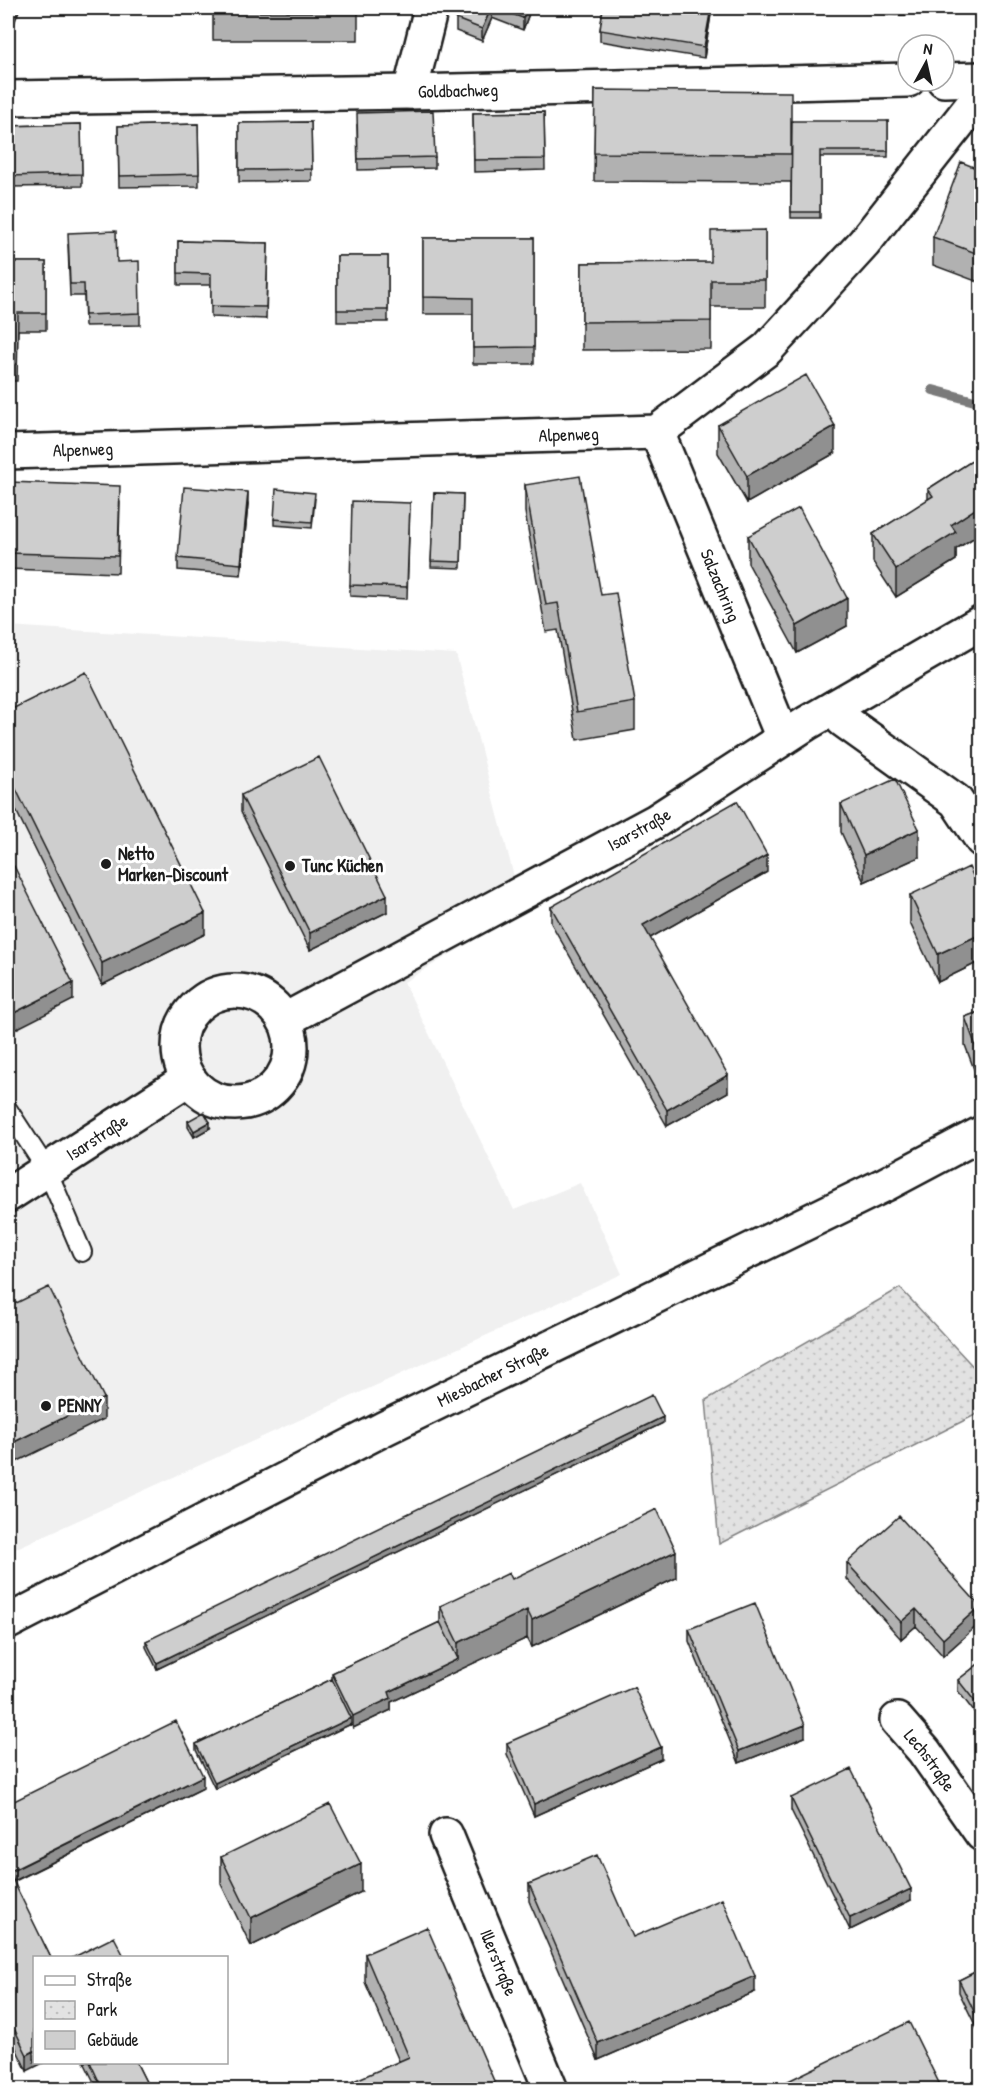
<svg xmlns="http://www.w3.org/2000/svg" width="989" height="2097" font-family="'Patrick Hand',sans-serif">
	<defs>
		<pattern id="park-dots" width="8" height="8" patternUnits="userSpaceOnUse" patternTransform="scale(1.5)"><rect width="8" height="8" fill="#e2e2e2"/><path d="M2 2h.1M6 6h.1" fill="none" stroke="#c1c1c1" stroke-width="1.8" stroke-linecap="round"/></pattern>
	</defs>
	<rect width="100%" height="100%" fill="#fff"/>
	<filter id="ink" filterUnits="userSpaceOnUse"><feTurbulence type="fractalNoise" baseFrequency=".0167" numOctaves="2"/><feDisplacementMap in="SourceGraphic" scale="12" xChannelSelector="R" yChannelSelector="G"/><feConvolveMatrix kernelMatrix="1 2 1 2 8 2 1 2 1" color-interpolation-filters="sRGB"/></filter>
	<g filter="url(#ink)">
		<path fill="#f0f0f0" d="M8,626L456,654L523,911L404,982L514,1210L580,1183L622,1274L8,1552Z"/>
		<path fill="url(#park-dots)" stroke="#7f7f7f" stroke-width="1.5" d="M900,1288L981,1375V1412L719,1544L706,1400Z"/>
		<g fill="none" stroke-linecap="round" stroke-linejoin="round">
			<path stroke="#7a7a7a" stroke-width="10" d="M933,390L982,403"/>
			<defs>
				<path id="service" d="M8,1110L47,1170L82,1252"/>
				<g id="minor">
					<path d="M944,80L982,79"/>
					<path d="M410,92L431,8"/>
					<path id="s1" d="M8,98L410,92L908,80"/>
					<path id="s2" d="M657,432L783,738"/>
					<path id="s3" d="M8,452L657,432L767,349L864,243L982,93"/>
					<path d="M835,707L843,720L956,801L982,840"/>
					<circle cx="235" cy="1047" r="56"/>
					<path id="s4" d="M285,1020L656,821L807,723L982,622"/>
					<path id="s5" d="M8,1195L188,1079"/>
					<path id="s6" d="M897,1720L924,1751L982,1834"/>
					<path id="s7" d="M446,1835L551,2090"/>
				</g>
				<g id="secondary">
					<path id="s8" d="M8,1622L385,1428L886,1184L982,1133"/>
				</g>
			</defs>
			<use href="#service" stroke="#1c1c1c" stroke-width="22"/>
			<use href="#minor" stroke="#1c1c1c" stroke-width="38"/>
			<use href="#secondary" stroke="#1c1c1c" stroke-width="38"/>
			<use href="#service" stroke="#fff" stroke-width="18"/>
			<use href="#minor" stroke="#fff" stroke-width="33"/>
			<use href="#secondary" stroke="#fff" stroke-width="33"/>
		</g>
		<path fill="#b1b1b1" stroke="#1c1c1c" stroke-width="1.5" d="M213,8H358V40H213Z
			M460,8H531L523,30L492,18L482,41L456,31V19Z
			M603,8H712L704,58L600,41V30Z
			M725,8H766L765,11Z
			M833,8H907L906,16L833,10Z
			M595,90L791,151L888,121V157H820V218H791V182L594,181Z
			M544,112L545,170L474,172L473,113Z
			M311,122L312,181L239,182V123Z
			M81,124L82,186L8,187V126Z
			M198,124L199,186L119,187L118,126Z
			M357,125L435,157V168L358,170Z
			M981,170V283L933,265V237Z
			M765,230V307H711V349L582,350V263L711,262Z
			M423,238H534V364H473V314H423Z
			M178,241L268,243L266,319L211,317V285H178Z
			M68,245L117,262L140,313V325L85,326L84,296H70Z
			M337,256H388V322H337Z
			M8,262H46V330H18L17,381H8Z
			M718,425L835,453L747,503L718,453Z
			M981,455V533L956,549V560L896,597L873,562V534L928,500V489Z
			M8,482L120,502L118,573L8,569Z
			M525,485L601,595L635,702V730L577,740L558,630L546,632L525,512Z
			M434,493L463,494L461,568L431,567Z
			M315,499L312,528L274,525V519Z
			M410,503L407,599L350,596V585Z
			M248,504L241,575L178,570V558Z
			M748,536L847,626L797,653L748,563Z
			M8,711L205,934L102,985L8,794Z
			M241,795L387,912L310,950L241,812Z
			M841,804L919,857L864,882L841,832Z
			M767,872L650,938L728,1092L667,1126L551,923V907Z
			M981,893V961L938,982L910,923V895Z
			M981,1011V1088L965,1045V1017Z
			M188,1121L210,1128L194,1137L188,1127Z
			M663,1423L157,1669L146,1647V1641Z
			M847,1563L980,1623L943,1656L916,1626L901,1639L847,1579Z
			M676,1578L532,1647L527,1638L391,1702V1710L353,1728L351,1724L215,1789L196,1750V1744L332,1679V1673L440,1622V1606L512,1579Z
			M689,1629L805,1737L739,1763L689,1641Z
			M981,1662V1721L958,1691V1680Z
			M507,1743L661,1759L534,1816L507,1754Z
			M203,1788L13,1882L51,1958L27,2071L8,2032V1804Z
			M791,1798L911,1900L850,1930L791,1810Z
			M221,1857L361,1892L251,1946L221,1884Z
			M529,1884L633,1937L755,1992L598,2060L529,1901Z
			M365,1954L498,2090L399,2061L365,1982Z
			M981,1969V2037L959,1992V1980Z
			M84,2062H136L150,2090H98Z"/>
		<path fill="#909090" stroke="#1c1c1c" stroke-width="1.5" d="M13,8H20L8,39V22Z
			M491,8L492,18L482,41V29Z
			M527,8H531L523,30V18Z
			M711,8H712L704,58V47Z
			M835,426V453L747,503V476Z
			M248,492V504L241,575V564Z
			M981,505V533L956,549V560L896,597V569L951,525Z
			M847,598V626L797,653V626Z
			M919,829V857L864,882V855Z
			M767,855V872L643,942V925Z
			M387,895V912L310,950V933Z
			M205,913V934L102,985V963Z
			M981,934V961L938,982V954Z
			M73,983V1000L8,1033V1016Z
			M728,1075V1092L667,1126V1110Z
			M210,1122V1128L194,1137V1131Z
			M104,1398V1419L8,1466V1445Z
			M663,1417V1423L157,1669V1663Z
			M676,1551V1578L532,1647V1620Z
			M980,1606V1623L943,1656V1639Z
			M916,1609V1626L901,1639V1622Z
			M527,1610V1638L391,1702V1710L353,1728V1716L389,1692L458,1659V1643Z
			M351,1718V1724L215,1789V1783Z
			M805,1725V1737L739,1763V1751Z
			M661,1747V1759L534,1816V1804Z
			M203,1776V1788L8,1884V1873Z
			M361,1864V1892L251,1946V1918Z
			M911,1889V1900L850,1930V1918Z
			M755,1976V1992L598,2060V2043Z
			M34,2051V2062H45L27,2071V2055Z
			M939,2083V2090H926Z"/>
		<path fill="#cecece" stroke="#1c1c1c" stroke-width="1.5" d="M8,8H13L8,22Z
			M213,8H358V12H213Z
			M460,8H491L482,29L456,19Z
			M495,8H527L523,18Z
			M603,8H711L704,47L600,30Z
			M595,90L791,92V154L594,153Z
			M433,111L435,157L358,159L357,113Z
			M544,112L545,159L474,160L473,113Z
			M792,121H888V151H820V212H791Z
			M311,122L312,169L239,170V123Z
			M81,124L82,174L8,176V126Z
			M198,124L199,174L119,176L118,126Z
			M961,162L981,170V255L933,237Z
			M765,230V280H711V321L582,322V263L711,262V231Z
			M116,231L117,262L139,261L140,313L85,315L84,284H70L68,233Z
			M423,238H534V347L473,348V298L423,297Z
			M178,241L268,243L266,307L211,306V274L178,273Z
			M337,256H388V310H337Z
			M8,262H46V313H18L17,364H8Z
			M806,375L835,426L747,476L718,425Z
			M981,455V505L951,525L956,532L896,569L873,534L933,496L928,489Z
			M580,476L601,595L616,593L635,702L577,712L558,603L546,605L525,485Z
			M8,482L120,486L118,556L8,553Z
			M184,487L248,492L241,564L178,558Z
			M276,489L315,493L312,522L274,519Z
			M434,493L463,494L461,562L431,561Z
			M352,501L410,503L407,587L350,585Z
			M799,508L847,598L797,626L748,536Z
			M86,672L205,913L102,963L8,773V711Z
			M319,757L387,895L310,933L241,795Z
			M895,779L919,829L864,855L841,804Z
			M737,801L767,855L643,925L728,1075L667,1110L551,907Z
			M14,866L73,983L8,1016V870Z
			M969,867L981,893V934L938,954L910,895Z
			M981,1011V1060L965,1017Z
			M204,1112L210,1122L194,1131L188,1121Z
			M49,1287L104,1398L8,1445V1307Z
			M652,1395L663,1417L157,1663L146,1641Z
			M657,1509L676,1551L532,1620L527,1610L458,1643L440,1606L509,1573L512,1579Z
			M899,1516L980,1606L943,1639L916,1609L901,1622L847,1563Z
			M755,1603L805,1725L739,1751L689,1629Z
			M440,1622L458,1659L389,1692L391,1698L353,1716L332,1673Z
			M981,1662V1709L958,1680Z
			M332,1679L351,1718L215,1783L196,1744Z
			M634,1687L661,1747L534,1804L507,1743Z
			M176,1721L203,1776L9,1872L8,1870V1804Z
			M851,1769L911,1889L850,1918L791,1798Z
			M330,1804L361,1864L251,1918L221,1857Z
			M597,1855L633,1937L722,1899L755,1976L598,2043L529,1884Z
			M8,1870L51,1958H34V2051L27,2055L8,2016Z
			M427,1927L498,2090H333L409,2057L365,1954Z
			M114,1937L125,1958H72Z
			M981,1969V2026L959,1980Z
			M909,2022L939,2083L926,2090H779L778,2086Z
			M90,2062H136L150,2090H103Z"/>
	</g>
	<g fill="#1c1c1c" stroke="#fff" stroke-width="2">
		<circle cx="106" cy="864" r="6"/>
		<circle cx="290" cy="866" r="6"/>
		<circle cx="46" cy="1406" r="6"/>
	</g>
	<g text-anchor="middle" stroke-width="6" stroke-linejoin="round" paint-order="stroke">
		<g font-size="18" fill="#1c1c1c" stroke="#fff">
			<text dy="6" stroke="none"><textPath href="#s1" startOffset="450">Goldbachweg</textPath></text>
			<text dy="6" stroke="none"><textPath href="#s3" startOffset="561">Alpenweg</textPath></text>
			<text dy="6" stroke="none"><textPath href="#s3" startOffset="75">Alpenweg</textPath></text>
			<text dy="6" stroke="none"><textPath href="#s2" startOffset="166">Salzachring</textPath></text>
			<text dy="6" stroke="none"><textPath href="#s4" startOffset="402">Isarstraße</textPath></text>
			<text dy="6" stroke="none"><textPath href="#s5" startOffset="106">Isarstraße</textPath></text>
			<text dy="6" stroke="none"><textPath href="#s8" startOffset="544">Miesbacher Straße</textPath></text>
			<text dy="6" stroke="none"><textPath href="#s6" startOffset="52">Lechstraße</textPath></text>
			<text dy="6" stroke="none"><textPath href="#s7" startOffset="138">Illerstraße</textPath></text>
		</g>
		<g font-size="18" font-weight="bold" fill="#1c1c1c" stroke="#fff" text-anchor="start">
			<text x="118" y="860">Netto<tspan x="118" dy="21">Marken-Discount</tspan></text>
			<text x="302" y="872">Tunc Küchen</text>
			<text x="58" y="1412">PENNY</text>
		</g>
	</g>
	<rect width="989" height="2097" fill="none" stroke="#fff" stroke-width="30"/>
	<rect x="15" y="15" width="959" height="2067" fill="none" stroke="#1c1c1c" stroke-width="2" filter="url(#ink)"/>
	<rect x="33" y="1956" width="195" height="108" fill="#ffffff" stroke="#a4a4a4" stroke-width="1.5"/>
	<rect x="45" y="1976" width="30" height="9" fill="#ffffff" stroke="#a4a4a4" stroke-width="1.5"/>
	<text x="87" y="1986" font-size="18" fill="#1c1c1c">Straße</text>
	<rect x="45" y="2001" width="30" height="18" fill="url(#park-dots)" stroke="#a4a4a4" stroke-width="1.5"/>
	<text x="87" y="2016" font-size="18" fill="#1c1c1c">Park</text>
	<rect x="45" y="2031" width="30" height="18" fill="#cecece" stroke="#a4a4a4" stroke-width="1.5"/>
	<text x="87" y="2046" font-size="18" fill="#1c1c1c">Gebäude</text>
	<g transform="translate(926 63) rotate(8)"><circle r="28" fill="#ffffff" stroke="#a4a4a4" stroke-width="1.5"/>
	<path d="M0-4.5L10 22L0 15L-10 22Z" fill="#1c1c1c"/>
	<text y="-9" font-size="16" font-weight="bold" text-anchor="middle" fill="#1c1c1c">N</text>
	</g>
</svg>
